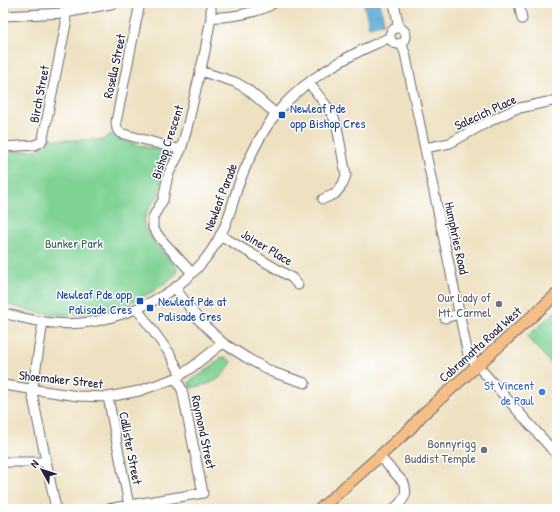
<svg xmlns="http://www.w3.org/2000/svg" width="560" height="512" font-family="'Patrick Hand',sans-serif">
	<rect width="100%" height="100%" fill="#fff"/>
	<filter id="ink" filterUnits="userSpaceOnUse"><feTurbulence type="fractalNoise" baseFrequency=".025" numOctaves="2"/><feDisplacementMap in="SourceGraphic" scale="8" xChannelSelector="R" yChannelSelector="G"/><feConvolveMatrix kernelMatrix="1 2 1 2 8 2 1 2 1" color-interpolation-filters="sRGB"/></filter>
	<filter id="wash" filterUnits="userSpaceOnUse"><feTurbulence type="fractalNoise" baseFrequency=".012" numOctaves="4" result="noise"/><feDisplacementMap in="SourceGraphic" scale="16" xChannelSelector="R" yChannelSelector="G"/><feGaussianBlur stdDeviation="0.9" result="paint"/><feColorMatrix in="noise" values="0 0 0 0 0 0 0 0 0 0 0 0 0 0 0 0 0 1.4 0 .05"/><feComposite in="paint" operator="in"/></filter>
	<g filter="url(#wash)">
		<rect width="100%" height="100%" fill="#eee1c1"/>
		<path fill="#7ed294" stroke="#507a68" d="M111,134L123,141L165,152L168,155L169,158L163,173L158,197L147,211L144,221V225L148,235L177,268L176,274C138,310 73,323 23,309C18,307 7,306 5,300C3,295 3,286 3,281V152L37,150C44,148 47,143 52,137L55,140H103Z
			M557,310V370L527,337Z
			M221,358H226L232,362C220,382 212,384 190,388L189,382L207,370Z"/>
		<path fill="#59a9d3" stroke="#3e6687" d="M364,3H380L384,23L369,27Z"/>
	</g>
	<g filter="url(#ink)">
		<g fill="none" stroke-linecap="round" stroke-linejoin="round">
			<defs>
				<path id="minor" d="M140,3L116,122L117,129L120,133L181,150
					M394,3L398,22L397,28
					M519,3L522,19
					M3,16L65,13L115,3
					M211,17C228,18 259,13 274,3
					M390 36a8 8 0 1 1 16 0a8 8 0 1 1-16 0Z
					M401,43L405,53L468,355L557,455
					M200,71L235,82L247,89L276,114
					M309,83L326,105L334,118L337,127L346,175L343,184L335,194L323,199
					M3,147L35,145L41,142L43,138L66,24L65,13
					M425,148L450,143L488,122L515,109L557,100
					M220,235L292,278L298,285
					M192,273L160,238L153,228V217L163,200L168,175L181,150L187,128L205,51L211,17V3
					M175,288L199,320L223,343L247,358L272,372L305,383
					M137,309L170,354L181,375
					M3,313C20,317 36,322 53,323C65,324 78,324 90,322C102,321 113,317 125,313C165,299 201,274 221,234C229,219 233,202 238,186C248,160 259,135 276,114C298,86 329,67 360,51C370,46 381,42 390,37
					M445,318L459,314
					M43,322L32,393L56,509
					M3,385L78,396L108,397L139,391L176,378L191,368L223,343
					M108,397L129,505
					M379,456L404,483C409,496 402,501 394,509
					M3,462H46
					M109,509L129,505L203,493L182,390L176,378"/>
				<path id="major" d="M320,509L410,429L422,415L557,294"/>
			</defs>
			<use href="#minor" stroke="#69656a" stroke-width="11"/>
			<use href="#major" stroke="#69656a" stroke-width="13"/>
			<use href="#minor" stroke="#fff" stroke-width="9"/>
			<use href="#major" stroke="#f6be87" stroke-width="11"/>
		</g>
	</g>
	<g fill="#1a4fb4" stroke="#fff" stroke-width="1.5">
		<rect x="278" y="111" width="8" height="8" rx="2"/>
		<rect x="136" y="297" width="8" height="8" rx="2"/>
		<rect x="146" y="304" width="8" height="8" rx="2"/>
	</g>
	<g fill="#6b7280" stroke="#fff" stroke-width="1.5">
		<circle cx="499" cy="304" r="4"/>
		<circle cx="484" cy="450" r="4"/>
	</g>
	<circle fill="#3f7fe0" stroke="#fff" stroke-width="1.5" cx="542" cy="392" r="4"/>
	<g text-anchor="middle" stroke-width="3" stroke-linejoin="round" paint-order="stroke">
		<g font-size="13" fill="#22223b" stroke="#fff">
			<text transform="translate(114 66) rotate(-78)" y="5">Rosella Street</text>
			<text transform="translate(39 94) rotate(-79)" y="5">Birch Street</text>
			<text transform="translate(485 112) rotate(-25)" y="5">Salecich Place</text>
			<text transform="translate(167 142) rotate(-72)" y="5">Bishop Crescent</text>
			<text transform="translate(220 197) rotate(-69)" y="5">Newleaf Parade</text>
			<text transform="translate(457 238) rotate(78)" y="5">Humphries Road</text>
			<text transform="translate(267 247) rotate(31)" y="5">Joiner Place</text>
			<text transform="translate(480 344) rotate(-42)" y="5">Cabramatta Road West</text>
			<text transform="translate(61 379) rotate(6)" y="5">Shoemaker Street</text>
			<text transform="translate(204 432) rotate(78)" y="5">Raymond Street</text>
			<text transform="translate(131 448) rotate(79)" y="5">Callister Street</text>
		</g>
		<g font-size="13" fill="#164399" stroke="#fff" text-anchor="start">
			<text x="290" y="113">Newleaf Pde<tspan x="290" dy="15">opp Bishop Cres</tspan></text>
			<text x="132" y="299" text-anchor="end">Newleaf Pde opp<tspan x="132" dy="15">Palisade Cres</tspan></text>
			<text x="158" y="306">Newleaf Pde at<tspan x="158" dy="15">Palisade Cres</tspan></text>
		</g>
		<g font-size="13" fill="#42605a" stroke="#fff">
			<text x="74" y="248">Bunker Park</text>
		</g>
		<g font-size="13" fill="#5b616d" stroke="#fff" text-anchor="end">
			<text x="491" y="302">Our Lady of<tspan x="491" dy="15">Mt. Carmel</tspan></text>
			<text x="476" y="448">Bonnyrigg<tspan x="476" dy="15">Buddist Temple</tspan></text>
		</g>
		<g font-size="13" fill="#366cbe" stroke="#fff" text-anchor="end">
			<text x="534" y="390">St Vincent<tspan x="534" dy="15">de Paul</tspan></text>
		</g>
	</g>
	<rect width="560" height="512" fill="none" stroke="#fff" stroke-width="16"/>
	<g transform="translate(42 470) rotate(309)" stroke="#ffffff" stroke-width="3" paint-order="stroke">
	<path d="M0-3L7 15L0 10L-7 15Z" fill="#22223b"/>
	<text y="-6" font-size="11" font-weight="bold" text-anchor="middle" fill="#22223b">N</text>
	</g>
</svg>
